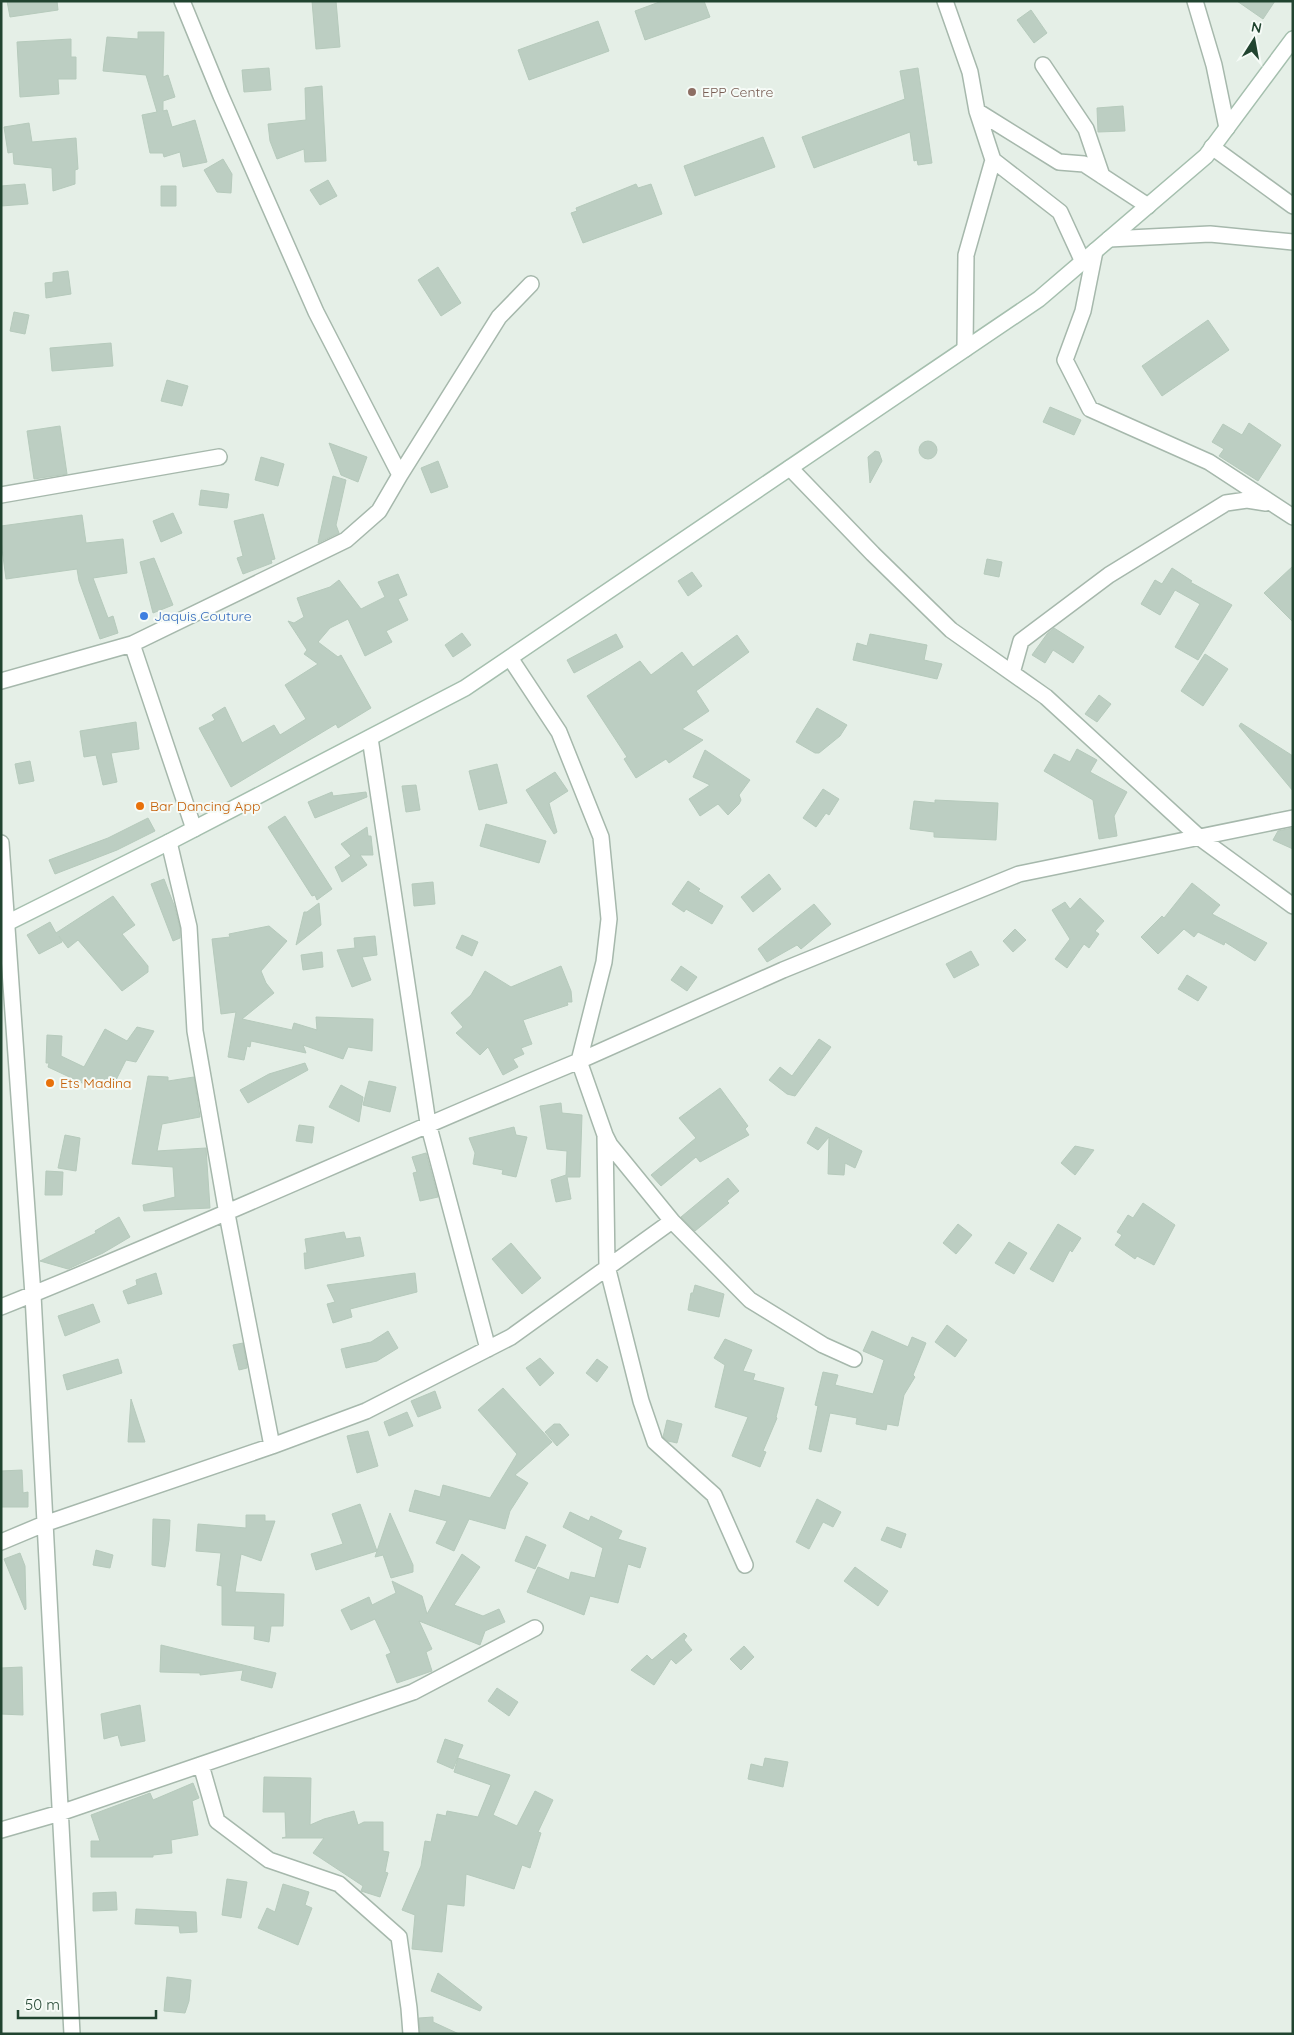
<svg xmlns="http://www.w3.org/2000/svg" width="1294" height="2035" font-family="Quicksand,sans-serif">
	<rect width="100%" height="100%" fill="#e5efe7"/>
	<path fill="#bccec2" stroke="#b6cabc" d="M7,1H57L58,10L10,17Z
		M312,1H336L340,47L316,49Z
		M662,1H704L710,17L645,40L635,11Z
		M1237,1H1275L1263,19Z
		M1031,10L1047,33L1034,43L1017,20Z
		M598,21L609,51L529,80L518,50Z
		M138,32H164L163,77L168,75L175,97L163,101V111L167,110L172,127L195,120L207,162L183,167L180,152L164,157L163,153H150L142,115L157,112L146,75L103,71L107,37L138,39Z
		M71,39V57H76V79H58L59,94L20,97L17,42Z
		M269,68L271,90L244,92L242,70Z
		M918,68L932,163L918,165L917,160L914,161L910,132L814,168L802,137L905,99L900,71Z
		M322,86L326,161L305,162L304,149L277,159L270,141L268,124L306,120L305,88Z
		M1123,106L1125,131L1098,132L1097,108Z
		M29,123L32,142L76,138L78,169L75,170V184L53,191L52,168L14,164L13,152L8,153L4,127Z
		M763,137L775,167L695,196L684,166Z
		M223,159L232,174L231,193L217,192L204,170Z
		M328,180L337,196L320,205L310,190Z
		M25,184L28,204L1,206V186Z
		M636,184L638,188L651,184L662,214L583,243L571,213L577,211L576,208Z
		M161,186H176V206H161Z
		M438,267L461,303L441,316L418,280Z
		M68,271L71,294L46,298L45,283L53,282V273Z
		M14,312L29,315L25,334L10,331Z
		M1208,320L1229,350L1162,396L1142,366Z
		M111,343L113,366L52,371L50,348Z
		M167,380L188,386L182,406L161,401Z
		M1050,407L1081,420L1074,435L1043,422Z
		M1249,423L1281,445L1258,481L1219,456L1224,449L1212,442L1223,424L1242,435Z
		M60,426L67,474L34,479L27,431Z
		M919 450a9 9 0 1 1 18 0a9 9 0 1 1-18 0Z
		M329,443L367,457L358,482L341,475Z
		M875,451L879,452L882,461L870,483L868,457Z
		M261,457L284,464L278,486L255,480Z
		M438,461L448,487L431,493L421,468Z
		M333,476L346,480L336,525L339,533L318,543Z
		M201,490L229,494L227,508L199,505Z
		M173,513L182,533L161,542L153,521Z
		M263,514L275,559L271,560L272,563L243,574L237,558L243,556L234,521Z
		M82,515L86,543L123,539L127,573L93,578L108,618L113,616L118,633L100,639L79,581L77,569L6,579L1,541V526Z
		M154,558L173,605L153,613L140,562Z
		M987,559L1002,562L999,577L984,574Z
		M1293,566V622L1264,593Z
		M1172,568L1192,581L1190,582L1232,605L1198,660L1175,647L1200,604L1175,590L1160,615L1141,604L1155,580L1162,584Z
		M692,572L702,586L688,596L678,581Z
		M398,574L407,595L398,599L408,620L386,631L392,642L365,656L348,619L330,628L318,642L338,657L341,655L371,708L338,728L336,724L231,787L199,728L215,720L212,715L225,707L242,743L274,725L280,735L306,719L285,685L318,664L304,654L307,650L288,621L294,623L304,617L297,598L330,587L339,580L361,609L385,597L378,582Z
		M1054,628L1084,647L1073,663L1053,650L1045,663L1032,655L1047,634Z
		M462,633L471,645L453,657L445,645Z
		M616,634L623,647L574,673L567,660Z
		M870,634L927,645L924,660L942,664L937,679L853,660L857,643L867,646Z
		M737,635L749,652L696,691L709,711L682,729L703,740L669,763L666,759L636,778L624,759L627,757L587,696L640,661L651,675L682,652L693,667Z
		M1205,654L1228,669L1203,706L1181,691Z
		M1099,695L1111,704L1097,722L1085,714Z
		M817,708L847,725L840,736L819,753H815L796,742Z
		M136,722L139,749L111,753L117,782L103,785L96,755L84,757L80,731Z
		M1241,723L1293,756V791L1239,726Z
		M1077,749L1097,760L1090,772L1127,792L1114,816L1117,836L1099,839L1093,800L1044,771L1054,754L1070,762Z
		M705,750L750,780L739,795L741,800L739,804L728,815L718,804L700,816L689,799L710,785L693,777Z
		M30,761L34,781L19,784L15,764Z
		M497,764L507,803L479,810L469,771Z
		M555,772L568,791L549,803L557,832L554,834L526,790Z
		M416,785L420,810L406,812L402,786Z
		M823,789L839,799L829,815L826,813L816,827L803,818Z
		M332,792L333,796L366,792L367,797L315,818L308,802Z
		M935,800L998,803L996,840L934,837V832L910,829L914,801L935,803Z
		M285,816L332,889L317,900L315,895L312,896L268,827Z
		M148,818L155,831L117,850L55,874L49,860L108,838Z
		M486,824L546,841L539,863L480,846Z
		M367,827L368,836H371L373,855H360L367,865L342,882L335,867L351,856L341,844Z
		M1292,828L1293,849L1273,840L1278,831Z
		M769,874L781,889L753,912L741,897Z
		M164,879L174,905L180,928V938L173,941L151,884Z
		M688,881L700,889L698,891L723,906L712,924L686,909L684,912L672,904Z
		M433,882L435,904L414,906L412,884Z
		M1192,883L1220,905L1212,914L1267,943L1255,961L1225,942L1224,945L1198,932L1194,937L1184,929L1158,954L1141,937L1162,916L1164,918Z
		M113,896L135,925L122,934L148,966V972L122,991L78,940L68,948L59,936L62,942L39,954L27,935L50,922L56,933Z
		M1080,898L1104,921L1095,931L1099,934L1089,948L1084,944L1067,968L1055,959L1070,939L1052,910L1065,902L1070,909Z
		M319,903L321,925L296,945L304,912H307Z
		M814,904L831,924L801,949L797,945L767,962L758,949Z
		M269,926L287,941L261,971L266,983L274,993L242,1019L292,1030L294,1023L317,1030L316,1017L373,1019L372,1051L348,1047L343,1059L303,1045L306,1053L251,1041L250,1047L247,1046L244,1060L228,1057L236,1012L221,1014L212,939L230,937L229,934Z
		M1015,929L1026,940L1013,952L1003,941Z
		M462,935L478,942L472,956L456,948Z
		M375,936L377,955L362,957L371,980L352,987L337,950L355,948L354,938Z
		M971,951L979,965L954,978L946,964Z
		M322,952L323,967L303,970L301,955Z
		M561,966L571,991L572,1002H567L568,1005L523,1020L532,1044L521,1048L524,1054L513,1059L518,1067L503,1075L488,1047L480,1055L456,1033L463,1027L451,1013L471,995L485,971L511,987Z
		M681,966L697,977L687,991L671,980Z
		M1187,975L1207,987L1198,1001L1178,989Z
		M137,1027L154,1031L136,1062L126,1060L113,1086L98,1079L93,1088L48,1067L49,1063H46L47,1035L62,1036L61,1056L84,1067L105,1029L127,1041Z
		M819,1039L831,1047L795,1096L787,1094L769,1080L780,1067L792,1076Z
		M305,1063L308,1070L248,1103L240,1090L269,1074Z
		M148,1076L168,1077V1081L194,1077L200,1117L162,1124L157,1151L206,1148L210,1208L144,1211L143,1205L175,1197L173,1167L132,1164Z
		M369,1081L396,1087L390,1112L363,1105Z
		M341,1085L363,1097L359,1122L329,1107Z
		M720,1088L748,1126L745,1129L749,1135L700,1162L696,1157L661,1186L651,1175L696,1138L679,1118Z
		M561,1103L562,1113L582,1115L580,1177H567L571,1199L556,1202L551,1180L566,1175L567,1151L547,1149L540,1106Z
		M299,1125L314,1127L312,1143L296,1141Z
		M514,1127L516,1135L527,1137L516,1177L502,1174L503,1170L473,1164L475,1153L469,1138Z
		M816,1127L862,1151L855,1168L845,1163L844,1175L828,1174L829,1137L818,1150L807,1143Z
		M65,1135L80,1138L76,1171L58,1168Z
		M1075,1146L1094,1150L1075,1175L1061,1163Z
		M426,1153L438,1197L420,1201L413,1173L417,1172L412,1157Z
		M46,1171L63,1172L62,1195H45Z
		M728,1178L739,1191L727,1201L729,1203L695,1231L681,1217Z
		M1143,1203L1175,1225L1154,1265L1137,1256L1135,1259L1115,1245L1122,1235L1117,1232L1128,1215L1133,1218Z
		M119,1217L130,1237L103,1253L68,1269L40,1261L96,1233L95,1231Z
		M958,1224L972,1235L956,1254L943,1243Z
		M1058,1224L1081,1238L1072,1252L1070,1250L1053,1282L1030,1269Z
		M344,1232L346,1239L360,1237L364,1256L305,1269L304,1253H307L305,1239Z
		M1009,1242L1027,1253L1014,1274L995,1263Z
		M511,1243L541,1278L522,1294L492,1259Z
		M156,1273L162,1294L128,1304L123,1291L137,1285L136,1280Z
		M415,1273L417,1292L350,1309L352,1317L333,1323L327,1304L335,1302L327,1285Z
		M695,1285L724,1294L719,1317L688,1310L691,1293H693Z
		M93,1304L100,1322L65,1336L58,1316Z
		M947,1325L967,1340L955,1357L935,1342Z
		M388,1331L398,1348L377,1361L346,1368L341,1349L371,1342Z
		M872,1331L908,1347L912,1337L926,1343L913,1375L915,1377L904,1395L898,1426L887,1424L886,1430L856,1424L857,1418L830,1413L821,1452L809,1449L818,1406L815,1405L823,1372L838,1375L835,1385L873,1394L884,1360L863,1351Z
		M725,1339L752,1350L743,1371L755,1374L753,1380L784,1388L776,1417L777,1418L763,1451L766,1452L760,1467L732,1456L748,1417L715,1407L725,1365L714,1358Z
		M243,1343L247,1368L239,1370L233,1345Z
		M540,1358L554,1373L540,1386L526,1368Z
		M118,1359L122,1373L67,1390L63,1375Z
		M597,1359L608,1367L597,1382L586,1373Z
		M503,1388L552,1442L515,1475L528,1483L510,1511L505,1529L469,1519L454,1551L436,1543L447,1521L409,1511L415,1490L440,1497L443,1485L490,1498L517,1454L478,1410Z
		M435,1391L441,1408L418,1417L411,1401Z
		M131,1399L145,1442H128Z
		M407,1412L413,1426L389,1436L384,1422Z
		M667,1420L682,1424L677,1443L668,1441L663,1437Z
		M554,1424H560L569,1435L557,1446L545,1432Z
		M368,1431L378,1466L357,1473L347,1436Z
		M22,1470L23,1493L28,1492V1507H1V1471Z
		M817,1499L841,1512L833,1527L823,1522L809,1549L796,1542Z
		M360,1504L377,1551L316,1570L311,1554L343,1544L332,1514Z
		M570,1512L589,1521L591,1516L622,1531L618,1539L646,1548L640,1568L628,1564L618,1603L590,1596L584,1615L527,1592L538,1567L569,1580L571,1572L595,1578L603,1548L563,1527Z
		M390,1513L413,1565V1572L391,1578L383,1555L375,1557Z
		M246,1515H265V1521H275L261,1561L241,1554L235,1592L284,1594L283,1626H271L269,1642L254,1639L255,1626L222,1625V1586L217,1585L221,1553L196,1551L198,1524L246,1528Z
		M153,1519L170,1520L169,1540L165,1567L152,1565Z
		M887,1527L906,1534L901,1548L881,1540Z
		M526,1536L546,1545L535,1569L515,1561Z
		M96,1550L113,1555L110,1568L93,1565Z
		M20,1553L25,1566L26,1609L25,1610L4,1559Z
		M462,1554L480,1567L454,1605L483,1616L499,1609L505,1622L485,1631L480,1645L419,1621L432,1649L426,1652L432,1671L397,1683L386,1655L391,1653L375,1619L351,1630L341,1610L369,1597L372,1605L396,1593L392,1581L422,1596L427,1614Z
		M855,1567L888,1591L878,1606L844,1581Z
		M684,1633L687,1636L684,1640L692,1650L676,1664L671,1659L654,1685L631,1670L647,1655L652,1660Z
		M161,1645L276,1673L272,1688L241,1680L243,1670L200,1675V1673L160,1672Z
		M744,1646L754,1657L741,1670L730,1659Z
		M22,1667L23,1715L1,1714V1668Z
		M497,1688L518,1702L509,1716L488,1701Z
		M140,1705L145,1741L121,1746L118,1735L104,1739L101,1714Z
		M445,1739L463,1745L453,1769L437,1762Z
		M458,1758L510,1775L493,1815L517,1826L535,1791L553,1800L538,1832L541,1833L530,1868L522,1865L514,1889L466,1874L464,1906L447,1904L442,1952L412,1949L415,1915L402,1910L421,1866L425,1841L431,1842L437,1814L446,1816L447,1811L478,1817L491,1785L454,1772Z
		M765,1758L788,1762L783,1787L748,1779L751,1764L763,1767Z
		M264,1777L311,1778L310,1825L324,1819L354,1811L358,1825L364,1822H383V1851L389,1852L385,1872L388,1873L380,1897L361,1891L363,1886L313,1853L324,1838H282L286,1837L285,1812H263Z
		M193,1783L199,1798L192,1801L198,1835L171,1840L172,1853L153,1855V1857H91V1841H100L91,1815L150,1793L153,1800Z
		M227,1879L247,1882L241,1918L222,1915Z
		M283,1884L309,1892L305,1905L312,1908L298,1945L258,1928L267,1908L275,1912Z
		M116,1892L117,1910L93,1911V1893Z
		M136,1909L196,1912L197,1932L180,1933L179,1926L135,1924Z
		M438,1973L482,2007L480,2011L431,1991Z
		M167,1977L191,1980L189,2001L185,2013L164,2011Z
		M433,2017V2022L459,2034H420L419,2018Z"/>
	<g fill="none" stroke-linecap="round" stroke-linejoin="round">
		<defs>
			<path id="street" d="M945,1L970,72L977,111L993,160L966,255L965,349
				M1195,1L1214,65L1227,128
				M1043,65L1086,129L1102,176
				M977,111L1059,162L1084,164L1148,206
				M1212,147L1293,206
				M993,160L1060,212L1083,262
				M1109,239L1210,234L1293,242
				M1095,251L1083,311L1065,360L1090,409L1209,462L1293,517
				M790,468L873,554L951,630L1046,697L1200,838L1293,906
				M400,475L499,317L531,284
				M1,495L219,457
				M132,644L194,829
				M510,658L559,732L601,837L609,919L604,962L579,1061L783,970L1019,874L1293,818
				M1012,673L1021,641L1109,575L1226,503L1247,500L1266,503
				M1,681L132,644L346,540L379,511L400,475L316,312L221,96L182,1
				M370,738L428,1123L488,1349
				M169,842L189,927L195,1031L227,1214L272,1446
				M1,843L33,1295L72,2034
				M605,1135L607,1266L641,1401L655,1442L714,1495L745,1565
				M1,1307C196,1229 385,1141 579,1061L605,1135L610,1145L672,1221L750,1300L823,1345L854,1359
				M1,1542L44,1524L272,1446L366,1411L511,1337L672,1221
				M201,1765L217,1821L269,1860L339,1884L399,1937L409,2008L411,2034
				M1,1830L60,1813L413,1692L535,1628"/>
			<path id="secondary" d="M1,926L169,842L465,688L1039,299L1206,156L1293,39"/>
		</defs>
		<use href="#street" stroke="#a6b8ac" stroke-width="18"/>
		<use href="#secondary" stroke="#a5bfae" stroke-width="18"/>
		<use href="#street" stroke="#fff" stroke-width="15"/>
		<use href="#secondary" stroke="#fff" stroke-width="15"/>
	</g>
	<circle fill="#8d6e63" stroke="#f6fbf7" stroke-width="2" cx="692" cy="92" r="5"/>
	<circle fill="#3f7fe0" stroke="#f6fbf7" stroke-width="2" cx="144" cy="616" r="5"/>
	<g fill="#e8710a" stroke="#f6fbf7" stroke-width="2">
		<circle cx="140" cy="806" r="5"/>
		<circle cx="50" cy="1083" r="5"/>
	</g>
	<g text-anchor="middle" stroke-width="4" stroke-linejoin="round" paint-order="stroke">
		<g font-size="14" fill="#785e54" stroke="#f6fbf7" text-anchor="start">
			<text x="702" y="97">EPP Centre</text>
		</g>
		<g font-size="14" fill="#366cbe" stroke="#f6fbf7" text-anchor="start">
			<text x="154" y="621">Jaquis Couture</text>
		</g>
		<g font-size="14" fill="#c56008" stroke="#f6fbf7" text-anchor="start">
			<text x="150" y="811">Bar Dancing App</text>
			<text x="60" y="1088">Ets Madina</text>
		</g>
	</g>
	<rect width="1294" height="2035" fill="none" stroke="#214430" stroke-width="5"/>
	<g transform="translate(1254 40) rotate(11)" stroke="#f6fbf7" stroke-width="4" paint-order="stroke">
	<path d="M0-4L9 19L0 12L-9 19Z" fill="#214430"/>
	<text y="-8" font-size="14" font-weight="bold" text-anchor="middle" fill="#214430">N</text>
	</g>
	<path d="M18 2010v8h138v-8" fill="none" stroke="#214430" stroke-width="2.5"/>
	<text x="25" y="2010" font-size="15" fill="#214430" stroke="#f6fbf7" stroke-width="4" paint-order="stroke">50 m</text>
</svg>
